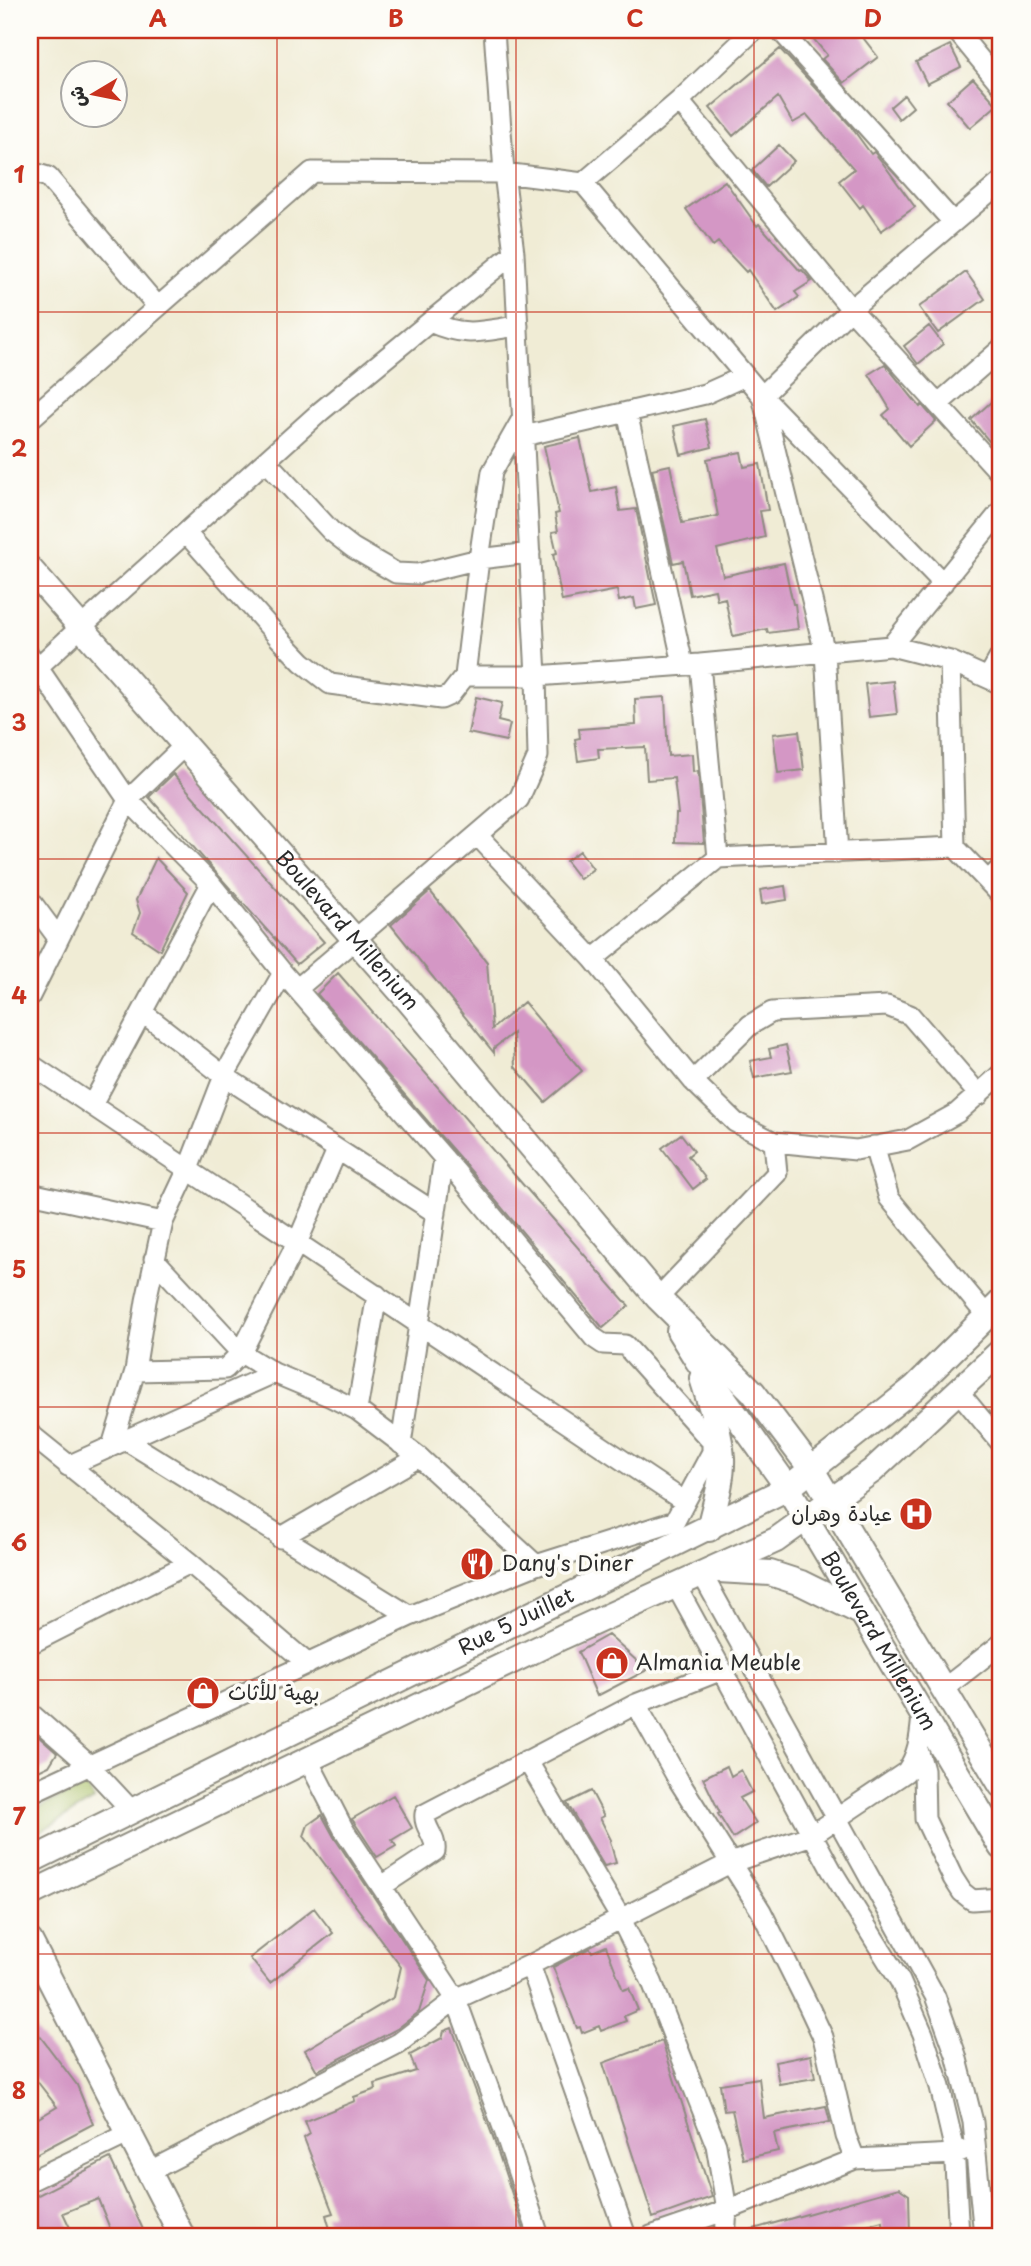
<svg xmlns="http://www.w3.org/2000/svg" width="1031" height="2266" font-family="'Playpen Sans','Playpen Sans Arabic',sans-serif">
	<rect width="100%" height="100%" fill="#fdfcf7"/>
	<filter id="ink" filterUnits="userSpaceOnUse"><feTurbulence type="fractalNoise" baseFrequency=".0143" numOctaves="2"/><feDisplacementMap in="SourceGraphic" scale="14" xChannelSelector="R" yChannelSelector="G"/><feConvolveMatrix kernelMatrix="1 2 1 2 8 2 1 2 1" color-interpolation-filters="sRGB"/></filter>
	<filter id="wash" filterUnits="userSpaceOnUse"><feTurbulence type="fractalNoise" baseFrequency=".00686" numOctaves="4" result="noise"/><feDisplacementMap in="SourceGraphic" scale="28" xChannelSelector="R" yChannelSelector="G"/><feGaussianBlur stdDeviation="1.57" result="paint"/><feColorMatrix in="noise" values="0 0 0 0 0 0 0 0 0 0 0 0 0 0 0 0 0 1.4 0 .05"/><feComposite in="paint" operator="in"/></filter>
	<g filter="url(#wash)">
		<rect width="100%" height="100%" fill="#f0ecd5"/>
		<path fill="#a6bd62" stroke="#687446" stroke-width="2" d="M86,1785L94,1800L30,1837V1812Z"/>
		<g id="blocks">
			<path fill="#d497c5" d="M820,30H857L878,57L844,83L822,59L827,55L812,37Z
				M950,45L961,67L927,84L916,62Z
				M780,49L849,124L871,154L874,152L882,162L915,207L881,231L863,205L860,208L839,181L854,169L807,115L793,123L778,97L733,136L710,108Z
				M973,78L997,105L970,128L947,101Z
				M904,95L913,107L899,119L890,107Z
				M779,145L794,161L766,187L752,170Z
				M725,181L757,226L759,224L800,271L802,270L812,281L795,292L799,297L777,312L748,270L746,272L718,242L713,246L686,209Z
				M966,272L985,299L938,333L919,307Z
				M929,326L943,344L918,364L904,346Z
				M885,364L920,407L922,405L936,421L909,446L883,415L890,409L869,374Z
				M1001,393V455L971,420Z
				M705,419L712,447L681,455L674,426Z
				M580,438L592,492L616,487L620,511L636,509L656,605L636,609L634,598L619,601L617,590L562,601L553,554L557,553L552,532L558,531L555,514L559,513L544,446Z
				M741,452L744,467L760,464L768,510L760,511L765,537L717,549L723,576L784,563L793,604H795L798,629L768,633L767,629L733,636L725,598L717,600L715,590L690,595L683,561L673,563L652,469L670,465L682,523L718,516L707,459Z
				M893,681L897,714L869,717L865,684Z
				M476,697L502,703L498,721L510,724L506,741L468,733Z
				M665,697L668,756L692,754L693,772L698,771L704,843L675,842L676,814H678L674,778L647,780L645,747L598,749L599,758L578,761L575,739L580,738L579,729L636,725L635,699Z
				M799,731L804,770L778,773L773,734Z
				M173,774L324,942L297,964L149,797Z
				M580,851L593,869L580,879L566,861Z
				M156,858L188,892L160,950L133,932L140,913L136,900Z
				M785,886L787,900L762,904L760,890Z
				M430,891L487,962L492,1029L524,1002L582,1071L545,1102L515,1067L513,1033L494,1048V1053L391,925Z
				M338,973L629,1306L603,1328L465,1164L317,994Z
				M786,1045L792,1071L754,1078L750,1061L771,1057L769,1049Z
				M681,1134L694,1151L688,1156L706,1179L693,1189L662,1148Z
				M608,1635L647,1670L597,1696L578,1652Z
				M30,1729L57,1753L49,1766L30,1775Z
				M727,1766L731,1776L741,1770L752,1792L740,1798L756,1823L733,1838L718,1814L720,1813L703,1778Z
				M591,1791L604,1816L600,1818L611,1840L610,1841L616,1863L604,1866L567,1803Z
				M393,1795L412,1828L392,1840L396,1846L377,1857L352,1819Z
				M322,1815L334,1837L429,1980L419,2012L397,2029L317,2071L305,2050L394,1997L401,1967L304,1836L308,1825Z
				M314,1908L333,1933L270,1983L250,1958Z
				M606,1946L623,1990L629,1988L638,2010L624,2016L626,2021L601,2031L599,2026L582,2033L580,2027L577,2028L553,1967L590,1948L592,1952Z
				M30,2023L77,2085L93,2124L30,2157V2123L57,2107L30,2072Z
				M452,2028L493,2137L526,2236H332L326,2215L333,2213L304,2138L310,2134L305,2121L355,2101L354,2097L376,2089L375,2084L416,2071L410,2055L442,2038L444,2031Z
				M662,2041L712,2197L653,2218L603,2063Z
				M811,2055L815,2078L779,2084L775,2062Z
				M759,2078L764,2118L826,2106L830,2122L774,2133L778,2151L743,2159L732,2110L724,2111L720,2084Z
				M110,2158L146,2236H113L98,2199L63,2213L74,2236H42L30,2208V2199Z
				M899,2188L909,2195L910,2236H883L882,2221L826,2236H744L743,2232Z"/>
		</g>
	</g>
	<g filter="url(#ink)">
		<use href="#blocks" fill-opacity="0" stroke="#8e8c80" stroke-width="2"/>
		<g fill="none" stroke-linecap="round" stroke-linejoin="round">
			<defs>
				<path id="minor" d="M780,30L953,222
					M956,30L1001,85
					M679,101L851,309L1001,474
					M30,177L38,174L48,177L158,307
					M583,183L679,101L754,30
					M430,322C466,338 481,331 518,326
					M938,404L1001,349
					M627,412L683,664
					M30,419L312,172L504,173L583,183L762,396L943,583
					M522,419L492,472L479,559L530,553
					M524,436L705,394L745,376
					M266,461L331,531L353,548L396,573L418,574L479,559L465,676
					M186,533L279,638L302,662L330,684L441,699L450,695L465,676H536L700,664L891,646L950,661L1001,684
					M891,646L1001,511
					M30,656L128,800L211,884L283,973L456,1172L594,1338L603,1344L625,1345L712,1442V1452L685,1502L30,1064
					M950,661L955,847L1001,895
					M700,664L718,858
					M988,678L1001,655
					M30,680L39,666L81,627L321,411L514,253
					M478,836L593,959L693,1081L735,1122L774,1142L856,1150L908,1140L957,1113L1001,1074
					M838,853L825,653L762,396L851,309L1001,182
					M988,881L1001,868
					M30,900L58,938
					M593,959L718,858L955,847
					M298,988L519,799L538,756L536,676L514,253L504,173L494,30
					M30,996L128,800L185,745
					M142,1012L224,1076L436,1213
					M693,1081L750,1025L772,1012L887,1006L910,1015L979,1095
					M92,1105L211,884
					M874,1146L889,1198L987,1316
					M30,1193L163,1222
					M154,1259L241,1353L274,1373L331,1397L357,1410L419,1457L536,1565
					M658,1298L777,1173L774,1142
					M135,1371L225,1369L241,1353L298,1241L337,1150
					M958,1391L1001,1443
					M357,1410L377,1295
					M30,1434L190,1563L308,1664
					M127,1441L410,1616
					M401,1444L444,1158
					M112,1446L135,1371L146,1301L163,1222L188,1169L224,1076L283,973
					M68,1466L274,1373
					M280,1538L419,1457
					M702,1574L935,1996L956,2055L973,2122L984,2236
					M676,1586L832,1871L900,1981L923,2034L940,2087L954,2147L959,2236
					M30,1644L190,1563
					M942,1690L1001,1644
					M636,1704L679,1781L761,1911L808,2005L823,2037L846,2136L855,2159
					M30,1713L89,1765L132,1811
					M918,1749L924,1770L925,1819L953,1878L962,1892L972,1900L1001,1898
					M308,1760L344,1830L456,1999L505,2133L539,2236
					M527,1760L620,1917L652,1982L716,2145L727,2210L725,2236
					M30,1793L410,1616L536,1565L675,1521L685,1502
					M382,1886L435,1851C437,1837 423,1827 425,1814L636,1704L722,1670
					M530,1965L626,2236
					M150,2171L399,2043L456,1999L530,1965L730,1863L812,1835L906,1772C919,1754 920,1736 922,1715
					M30,2181L130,2133
					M651,2236L727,2210L855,2159L954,2154L964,2150"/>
				<g id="major">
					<path id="s1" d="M30,569L409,1001L658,1298L753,1392L812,1470L1001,1785"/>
					<path id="s2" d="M679,1331L697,1360L788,1488L1001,1847"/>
					<path d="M702,1378C710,1404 720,1431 722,1458C723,1481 714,1506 709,1529"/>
					<path d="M718,1570L770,1573L801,1583L862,1613"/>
					<path id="s3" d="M30,1861L788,1488L914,1388L1001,1302"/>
					<path d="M30,1894L562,1637L776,1540L872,1471L1001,1351"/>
					<path d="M30,1941L182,2236"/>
				</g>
			</defs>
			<use href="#minor" stroke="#8e8c80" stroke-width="23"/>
			<use href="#major" stroke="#8e8c80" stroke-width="28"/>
			<use href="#minor" stroke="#fff" stroke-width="19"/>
			<use href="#major" stroke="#fff" stroke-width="24"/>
		</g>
	</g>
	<path fill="none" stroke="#c8321e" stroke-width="2" stroke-opacity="0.55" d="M277,30V2236M516,30V2236M754,30V2236M30,312H1001M30,586H1001M30,859H1001M30,1133H1001M30,1407H1001M30,1680H1001M30,1954H1001"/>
	<defs>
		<symbol id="hospital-disc" viewBox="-11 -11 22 22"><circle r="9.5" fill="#c8321e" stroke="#fdfcf7"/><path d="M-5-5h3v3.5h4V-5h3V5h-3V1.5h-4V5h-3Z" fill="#fff"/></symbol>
		<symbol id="restaurant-disc" viewBox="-11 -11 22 22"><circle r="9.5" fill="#c8321e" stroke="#fdfcf7"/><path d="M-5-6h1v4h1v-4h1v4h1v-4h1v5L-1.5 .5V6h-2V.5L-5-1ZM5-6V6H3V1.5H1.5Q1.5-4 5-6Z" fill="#fff"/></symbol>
		<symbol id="shop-disc" viewBox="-11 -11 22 22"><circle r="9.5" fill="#c8321e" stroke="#fdfcf7"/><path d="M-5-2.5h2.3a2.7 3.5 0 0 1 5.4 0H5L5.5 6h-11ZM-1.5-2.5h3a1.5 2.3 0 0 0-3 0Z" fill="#fff"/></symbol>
	</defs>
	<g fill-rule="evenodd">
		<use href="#hospital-disc" x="897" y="1495" width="38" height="38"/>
		<use href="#restaurant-disc" x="458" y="1545" width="38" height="38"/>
		<use href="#shop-disc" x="593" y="1644" width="38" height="38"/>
		<use href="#shop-disc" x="184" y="1674" width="38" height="38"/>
	</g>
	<g text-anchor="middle" stroke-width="7" stroke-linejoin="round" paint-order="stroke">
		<g font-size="21" fill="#2b2b2b" stroke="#fdfcf7">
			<text dy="7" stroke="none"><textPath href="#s1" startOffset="481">Boulevard Millenium</textPath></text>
			<text dy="7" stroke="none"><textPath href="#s3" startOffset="542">Rue 5 Juillet</textPath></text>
			<text dy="7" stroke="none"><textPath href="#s2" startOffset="369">Boulevard Millenium</textPath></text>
		</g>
		<g font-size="21" fill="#2b2b2b" stroke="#fdfcf7" text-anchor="start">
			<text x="892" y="1521" text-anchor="end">عيادة وهران</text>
			<text x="502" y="1571">Dany's Diner</text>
			<text x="636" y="1670">Almania Meuble</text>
			<text x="228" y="1700">بهية للأثاث</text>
		</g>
	</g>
	<rect width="1031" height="2266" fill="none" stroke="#fdfcf7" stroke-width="77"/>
	<g transform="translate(94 94) rotate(260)"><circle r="33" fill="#fdfcf7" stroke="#a9a8a5" stroke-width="2"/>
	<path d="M0-5L12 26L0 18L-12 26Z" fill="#c8321e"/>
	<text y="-10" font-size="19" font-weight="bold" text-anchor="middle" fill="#2b2b2b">ش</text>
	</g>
	<rect x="38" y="38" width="954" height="2190" fill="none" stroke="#c8321e" stroke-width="2.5"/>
	<g font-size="23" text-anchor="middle" font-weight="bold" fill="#c8321e">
		<text x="158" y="27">A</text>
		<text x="396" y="27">B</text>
		<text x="635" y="27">C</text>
		<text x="873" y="27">D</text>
		<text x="19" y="183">1</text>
		<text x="19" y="457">2</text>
		<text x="19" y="731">3</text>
		<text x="19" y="1004">4</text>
		<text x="19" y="1278">5</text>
		<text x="19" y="1551">6</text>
		<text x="19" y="1825">7</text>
		<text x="19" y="2099">8</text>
	</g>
</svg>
